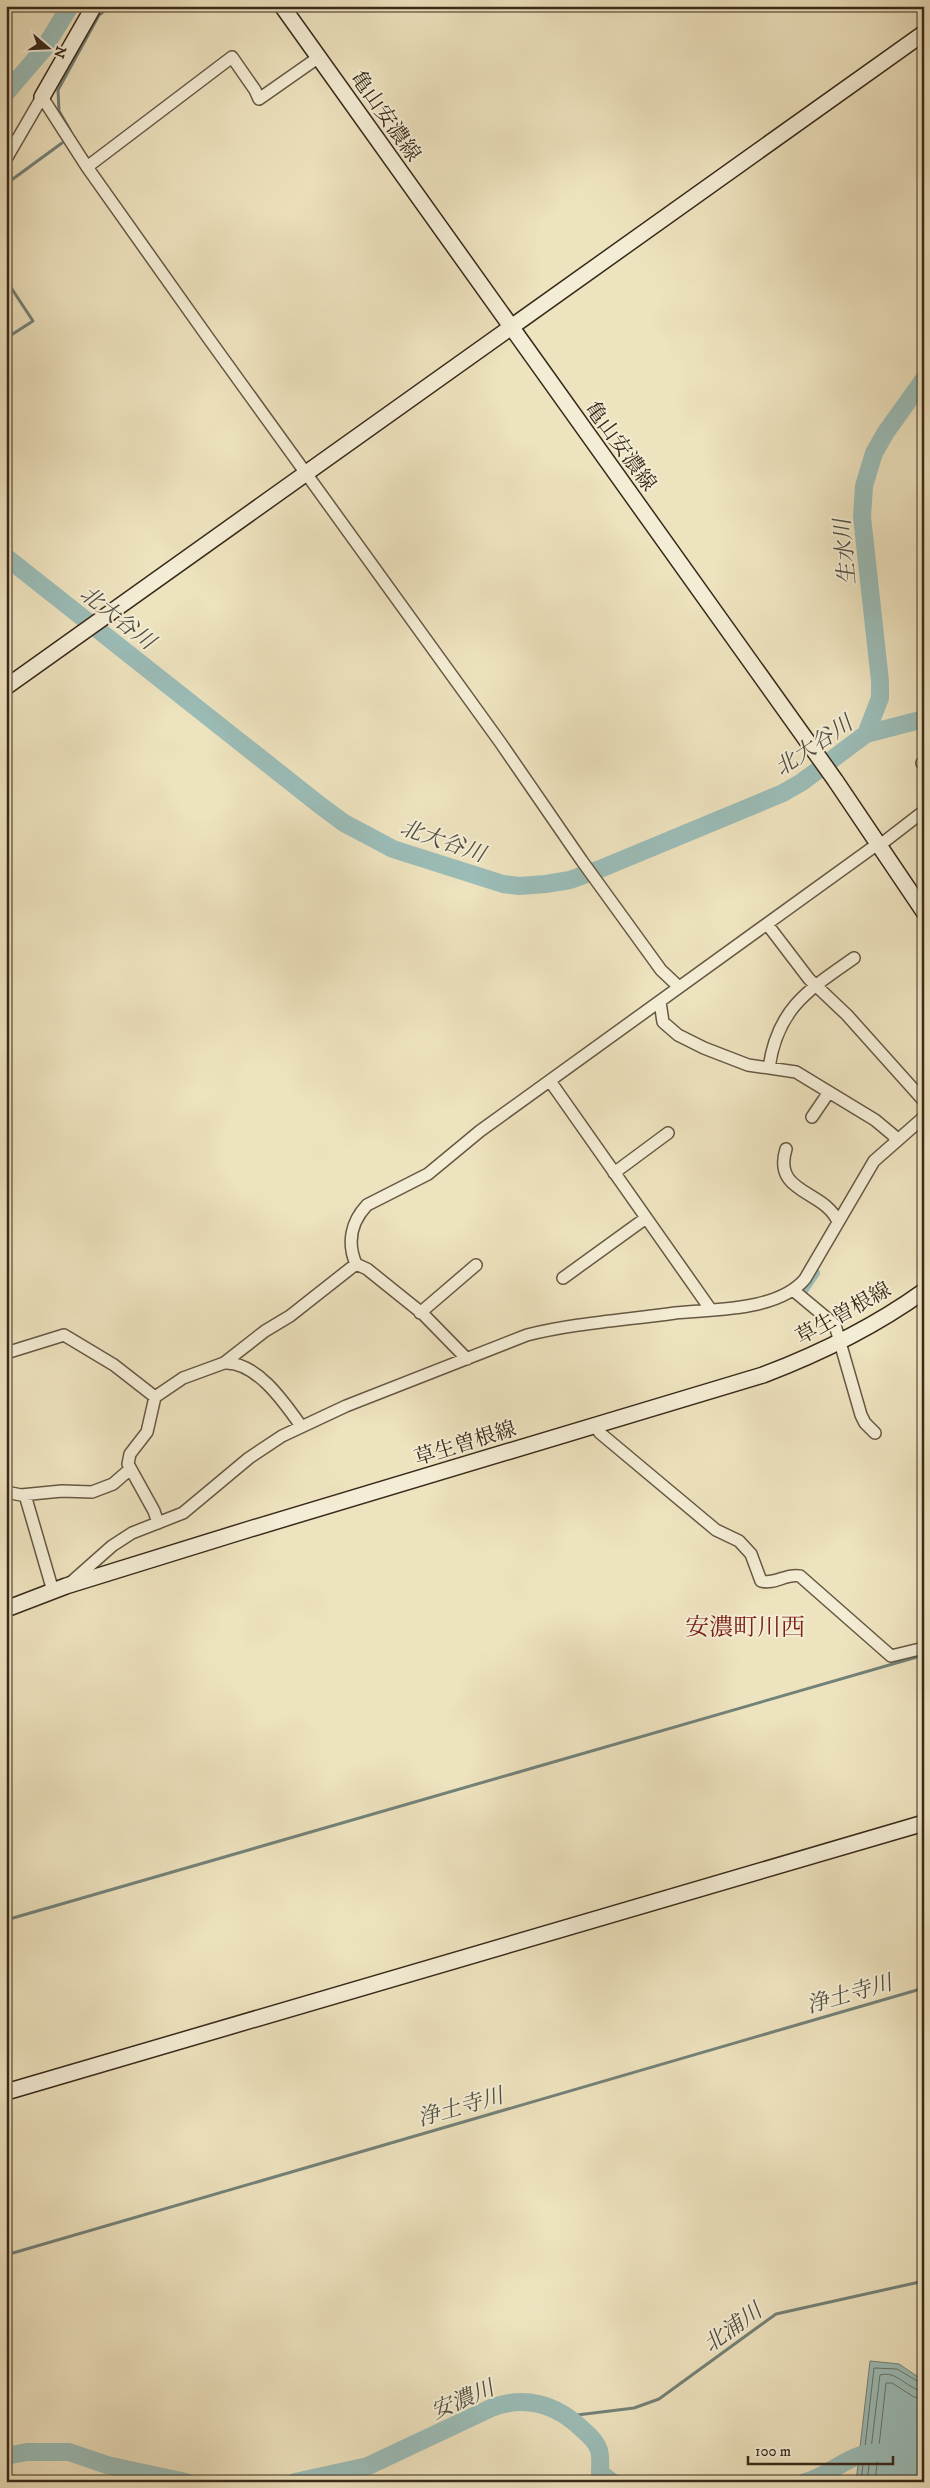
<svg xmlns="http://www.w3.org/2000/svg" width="930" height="2488" font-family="'IM FELL DW Pica','Noto Serif JP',serif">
	<rect width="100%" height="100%" fill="#eee3bf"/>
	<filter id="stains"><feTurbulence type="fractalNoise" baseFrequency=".004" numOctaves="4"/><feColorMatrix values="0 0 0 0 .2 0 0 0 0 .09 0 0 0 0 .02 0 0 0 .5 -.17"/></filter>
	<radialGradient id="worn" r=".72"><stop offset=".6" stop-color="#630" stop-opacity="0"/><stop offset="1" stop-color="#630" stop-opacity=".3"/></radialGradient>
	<path fill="#9bbdb8" stroke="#738279" d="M870,2361L899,2364L924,2381V2482H856Z"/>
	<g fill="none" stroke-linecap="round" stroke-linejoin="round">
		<path stroke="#6a7469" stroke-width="1" d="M861,2482L874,2368L897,2369L924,2385
			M867,2482L880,2375C898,2370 907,2390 924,2391
			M875,2482L886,2383H892L914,2397L924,2398"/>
		<path stroke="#738279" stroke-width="3" d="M70,130L59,111L58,90L99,15L111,6
			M6,184L62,143
			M6,280L33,321L8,337L6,346
			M6,1920L924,1655
			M6,2255L924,1988
			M569,2416L634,2408L659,2399L776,2314L924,2281"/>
		<path stroke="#9bbdb8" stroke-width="10" d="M802,1292L815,1273"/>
		<path stroke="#9bbdb8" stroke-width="18" d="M6,93L43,50L70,6
			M6,557L321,806L344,823L393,849L503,884L519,886L546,884L570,880L600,869L783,793L802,782L866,734L924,719
			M866,734L880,698V681L862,517L864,486L874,453L886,432L924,379
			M6,2456L27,2452H69L107,2465L186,2482
			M295,2482L368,2466L491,2408C525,2395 556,2404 582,2429C588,2434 597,2443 599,2450C601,2457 600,2466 600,2473L612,2482
			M805,2482C826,2477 841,2461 861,2455C881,2449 904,2455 924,2457"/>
		<defs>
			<path id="street" d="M42,97L87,167L209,339L500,742L582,861L661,970L679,987
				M6,159L42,97
				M87,167L232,57L255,90L259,99L319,57
				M922,763L924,765
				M880,845L924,811
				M767,924L809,979L847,1015L924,1101
				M660,1002L663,1022L678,1035L704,1048L748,1065L796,1072L875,1120L893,1135L895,1140
				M769,1068C777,1009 808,990 854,958
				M550,1081L711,1310
				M812,1117L829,1092
				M786,1149C772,1194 825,1190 838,1222
				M614,1173L668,1133
				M563,1278L646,1218
				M793,1290L835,1325L861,1415L865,1423L875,1433
				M420,1313L476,1265
				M6,1353L64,1335L114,1365L155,1397
				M467,1359L423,1314L367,1269L356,1264C347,1243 351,1222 367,1205L428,1174L480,1131L879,843
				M224,1363C256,1361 284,1402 301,1426
				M595,1426L600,1433L716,1530L739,1541L751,1554L761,1581C775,1585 786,1573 800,1576L891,1656L924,1648
				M6,1492L21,1495L62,1491L92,1492L113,1484L129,1470
				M25,1495L53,1591
				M158,1523L154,1511L128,1464L130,1454L147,1432L155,1397L183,1378L224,1363L265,1331L290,1316L356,1264
				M68,1585L112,1546L132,1533L183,1513L249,1458L282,1436L346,1406L527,1335C575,1323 625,1320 675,1313C714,1309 778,1311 805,1279L874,1161L924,1117"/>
			<path id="secondary" d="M282,6L835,780L924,912
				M42,97L94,6
				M6,687L924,33
				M6,1609L66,1586L250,1529L763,1375C821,1353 874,1327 924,1291
				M6,2092L924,1823"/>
		</defs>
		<use href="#street" stroke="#665843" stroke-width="14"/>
		<use href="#secondary" stroke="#382a1a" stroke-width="18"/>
		<use href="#street" stroke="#f4edd5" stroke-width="11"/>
		<use href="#secondary" stroke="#f4edd5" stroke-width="15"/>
	</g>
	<g text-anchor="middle" stroke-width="4" stroke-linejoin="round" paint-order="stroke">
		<g font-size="21" fill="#382a1a" stroke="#f4edd5">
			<text transform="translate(386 116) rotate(55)" y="7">亀山安濃線</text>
			<text transform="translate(621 446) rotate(54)" y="7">亀山安濃線</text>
			<text transform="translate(843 1313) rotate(-29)" y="7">草生曽根線</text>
			<text transform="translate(465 1443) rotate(-17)" y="7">草生曽根線</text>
		</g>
		<g font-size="22" font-style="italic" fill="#514f42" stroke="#f4edd5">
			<text transform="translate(844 552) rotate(-95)" y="8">生水川</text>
			<text transform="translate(118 617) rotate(38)" y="8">北大谷川</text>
			<text transform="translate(813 745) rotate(-34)" y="8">北大谷川</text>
			<text transform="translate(443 840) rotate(19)" y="8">北大谷川</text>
			<text transform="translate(849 1993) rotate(-16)" y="8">浄土寺川</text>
			<text transform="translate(460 2106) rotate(-16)" y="8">浄土寺川</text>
			<text transform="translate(732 2327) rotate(-36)" y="8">北浦川</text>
			<text transform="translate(462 2399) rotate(-23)" y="8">安濃川</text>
		</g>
		<g font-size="24" fill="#7a1f14" stroke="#f4edd5">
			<text x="745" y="1635">安濃町川西</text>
		</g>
	</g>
	<rect width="930" height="2488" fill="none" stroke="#eee3bf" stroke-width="25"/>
	<rect x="8" y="8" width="915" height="2473" fill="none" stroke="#382a1a" stroke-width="2.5"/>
	<rect x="12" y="12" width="905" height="2463" fill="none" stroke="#382a1a"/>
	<g transform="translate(48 48) rotate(109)" stroke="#f4edd5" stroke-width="4" paint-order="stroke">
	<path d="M0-4L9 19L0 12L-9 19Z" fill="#382a1a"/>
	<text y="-8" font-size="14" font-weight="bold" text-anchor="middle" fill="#382a1a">N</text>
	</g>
	<path d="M748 2456v8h145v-8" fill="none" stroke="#382a1a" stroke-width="2.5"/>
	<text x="755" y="2456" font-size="15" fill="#382a1a" stroke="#f4edd5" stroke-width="4" paint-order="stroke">100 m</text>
	<rect width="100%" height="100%" filter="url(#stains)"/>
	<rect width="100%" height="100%" fill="url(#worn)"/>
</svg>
